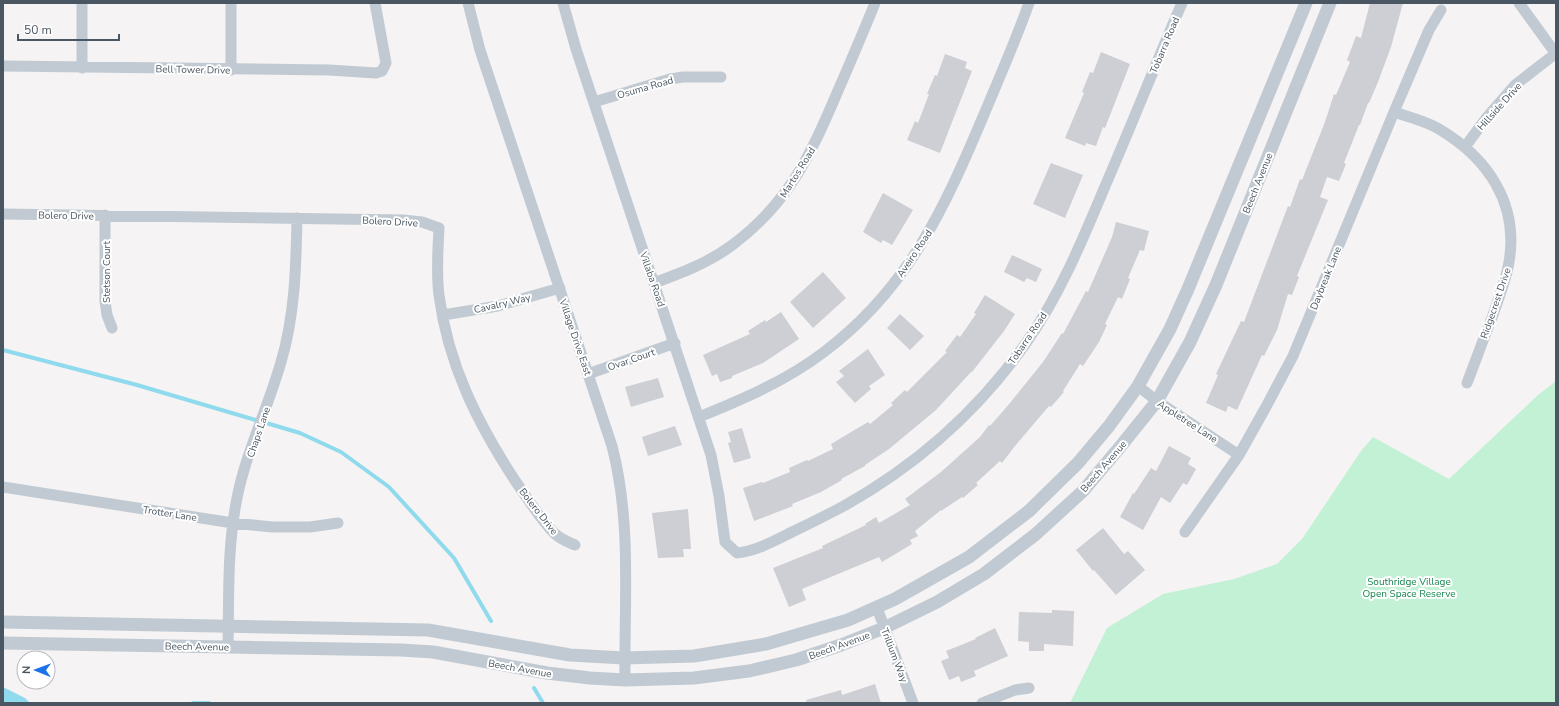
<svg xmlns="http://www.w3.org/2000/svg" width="1559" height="706" font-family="'Nunito Sans',sans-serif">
	<rect width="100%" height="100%" fill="#f5f3f3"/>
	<path fill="#c3f1d5" d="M1556,381V703H1070L1107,628L1163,594L1234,579L1277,564L1302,539L1361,451L1373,437L1449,479L1538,395Z"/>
	<path fill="#90daee" d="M3,687L25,698L30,703H3Z"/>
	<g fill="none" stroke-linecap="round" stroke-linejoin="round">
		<path stroke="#90daee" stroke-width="4" d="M3,350L137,385L300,433L341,452L389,487L454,558L491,621
			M534,688L543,703
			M193,703H209"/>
	</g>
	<path fill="#cdcfd5" d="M1370,3H1403L1391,47L1378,82L1369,103H1368L1360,125H1359L1344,163L1346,164L1339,181L1327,177L1320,197L1328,200L1297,276L1299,277L1292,295L1288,294L1277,330L1264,356L1262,355L1237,410L1228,406L1226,412L1206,403L1218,375L1216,374L1241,321L1244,322L1288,206L1290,207L1300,179L1302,180L1325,122L1334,94L1336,95L1350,62L1347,60L1356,36L1361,38Z
		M1101,52L1130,64L1105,128L1103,127L1096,146L1086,143L1085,146L1065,138L1084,93L1082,92L1090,72L1093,73Z
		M945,54L967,62L965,68L972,71L940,153L907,140L915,121L918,123L929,94H927L935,75L937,76Z
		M1051,163L1083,175L1065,218L1033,204Z
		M883,193L913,210L892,245L883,240L881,243L863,232Z
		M1116,222L1149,231L1144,251L1140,250L1128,278L1130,279L1122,299L1118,297L1105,324L1107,325L1099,342L1083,366L1080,364L1063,391L1064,392L1051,407L1049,406L1015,446L1002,463L1000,461L976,483L978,485L963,498L962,497L941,511V510L915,531L918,536L910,540L912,544L882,562L879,557L802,589L806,600L789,607L773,568L823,548L822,546L866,525L865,524L876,517L879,523L910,505L905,499L941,472L980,437L989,425L990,426L1010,403L1043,362L1062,333L1063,334L1086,291L1088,292L1112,237Z
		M1012,255L1042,269L1036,282L1027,278L1024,282L1004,272Z
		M823,272L846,298L813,328L790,302Z
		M985,295L1015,314L1004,331L972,372H971L936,410L889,449L865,465V466L841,479L842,480L821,492L792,504L793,506L754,521L743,488L762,482L763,483L790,472L789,468L807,460L808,461L833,449L831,444L868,422L870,424L893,405L891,403L905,390L907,392L947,352L945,351L957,335L960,337L976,314L974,313Z
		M781,312L799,339L763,363L732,376V378L720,382L717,374L712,376L703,355L750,334L748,331L765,320L766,322Z
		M900,314L924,336L910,350L887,328Z
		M868,349L885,375L869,386L871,389L855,403L836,382L844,376L839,371Z
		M658,378L664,397L631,407L625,387Z
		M675,426L682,445L648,456L642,437Z
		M742,428L751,458L734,463L728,443L731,442L728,432Z
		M1169,446L1191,458L1188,464L1196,469L1187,485L1183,483L1170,503L1161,497L1143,530L1120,517L1133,493L1134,494L1151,468L1156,471Z
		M688,509L691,549H683L684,557L658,558L652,513Z
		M1103,528L1124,554L1128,551L1145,570L1116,595L1094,570L1093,571L1076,550Z
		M1052,610L1074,611L1073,646L1044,644V651H1029V642L1018,641L1019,612L1052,613Z
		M995,628L1008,656L974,671L976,676L961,682L959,676L949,680L941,661L949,658L946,651L976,639L975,638Z
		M875,684L881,703H807L806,700L841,690L842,695Z"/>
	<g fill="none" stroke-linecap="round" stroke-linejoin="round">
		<path stroke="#c1cad2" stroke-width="11" d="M231,3V70
			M468,3L480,50L612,446C632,523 624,601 625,680
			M563,3L576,49L711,455L719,496L725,542L737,553C756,551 774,541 792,532C809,524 825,516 842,507C914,467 978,411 1026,343C1060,295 1083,239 1106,184C1132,124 1156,63 1182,3
			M1519,3L1556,54
			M3,66L329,70L376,73L382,71L386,63L375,3
			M82,68V3
			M594,102L670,79L683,77H721
			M1394,112C1409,117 1426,121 1439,129C1488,158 1519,204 1509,262C1506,280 1499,297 1493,315C1484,337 1476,360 1467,383
			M1465,147L1487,117L1515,85L1555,54
			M3,214L403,220L422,222L439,228C438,250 436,273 439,295C448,365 478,424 516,482C528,499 540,519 554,533C560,539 568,542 575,545
			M105,215V301L107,315L112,328
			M654,283C681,273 708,263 731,246C789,203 810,156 837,93C850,63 863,33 875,3
			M443,315L498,306L560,288
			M588,374L675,343
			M1138,386L1157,401L1239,455
			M699,417C743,399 786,381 824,352C909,288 945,207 985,112C1000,76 1016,40 1029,3
			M3,487L233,523L272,527H310L338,523
			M1185,532L1239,455L1267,405L1293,356L1394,112L1429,30L1441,10
			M877,608L913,703
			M228,647C229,597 227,548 237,498C246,452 268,408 281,362C295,315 296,267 297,218
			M982,703L1015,690L1029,688"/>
		<path stroke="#c1cad2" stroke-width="13" d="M3,622L428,630L570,655L624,658L694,656L766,644L848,620L895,599L969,557L1029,511L1078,463L1109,426L1138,386L1170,329L1188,289L1306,3
			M3,643L401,650L433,652L547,673L590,678L625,680L694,678L749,671L796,660L841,645L884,628L937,602L984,574L1036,534L1083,491L1120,447L1157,401L1190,342L1216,285L1330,3"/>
	</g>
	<g text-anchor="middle" stroke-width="4" stroke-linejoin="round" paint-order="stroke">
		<g font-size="10" fill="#4a5661" stroke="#fff">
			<text transform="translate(1164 45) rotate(-67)" y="4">Tobarra Road</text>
			<text transform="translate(193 69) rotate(1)" y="4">Bell Tower Drive</text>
			<text transform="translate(645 87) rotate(-16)" y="4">Osuma Road</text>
			<text transform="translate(1499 106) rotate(-48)" y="4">Hillside Drive</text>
			<text transform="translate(797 172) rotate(-58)" y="4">Martos Road</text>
			<text transform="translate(1257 183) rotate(-68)" y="4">Beech Avenue</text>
			<text transform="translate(66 215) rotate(1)" y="4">Bolero Drive</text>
			<text transform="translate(390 221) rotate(3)" y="4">Bolero Drive</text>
			<text transform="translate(914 253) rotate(-56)" y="4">Aveiro Road</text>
			<text transform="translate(106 272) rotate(-90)" y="4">Stetson Court</text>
			<text transform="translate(1325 278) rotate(-68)" y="4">Daybreak Lane</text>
			<text transform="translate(653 279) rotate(71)" y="4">Villaba Road</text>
			<text transform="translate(502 303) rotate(-13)" y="4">Cavalry Way</text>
			<text transform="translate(1495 303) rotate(-71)" y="4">Ridgecrest Drive</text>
			<text transform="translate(576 337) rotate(71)" y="4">Village Drive East</text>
			<text transform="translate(1027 338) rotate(-56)" y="4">Tobarra Road</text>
			<text transform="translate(631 359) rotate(-19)" y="4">Ovar Court</text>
			<text transform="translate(1188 421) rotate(33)" y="4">Appletree Lane</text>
			<text transform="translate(258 432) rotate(-71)" y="4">Chaps Lane</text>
			<text transform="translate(1103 466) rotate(-49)" y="4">Beech Avenue</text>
			<text transform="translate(539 511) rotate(52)" y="4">Bolero Drive</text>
			<text transform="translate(170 513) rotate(9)" y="4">Trotter Lane</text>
			<text transform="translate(839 645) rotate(-20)" y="4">Beech Avenue</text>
			<text transform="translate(197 646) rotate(1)" y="4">Beech Avenue</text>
			<text transform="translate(895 655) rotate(69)" y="4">Trillium Way</text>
			<text transform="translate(520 668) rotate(10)" y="4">Beech Avenue</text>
		</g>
		<g font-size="10" fill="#17864f" stroke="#fff">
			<text x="1409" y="585">Southridge Village<tspan x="1409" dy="12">Open Space Reserve</tspan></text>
		</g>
	</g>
	<rect width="1559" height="706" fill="none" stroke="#4a5661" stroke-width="8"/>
	<g transform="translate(36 670) rotate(271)"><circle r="19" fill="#ffffff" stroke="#b7bbc0"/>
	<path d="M0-3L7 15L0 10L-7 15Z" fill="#1a73e8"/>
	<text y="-6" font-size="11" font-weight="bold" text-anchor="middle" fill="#4a5661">N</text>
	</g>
	<path d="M18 34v6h101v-6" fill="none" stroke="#4a5661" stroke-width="2"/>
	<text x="24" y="34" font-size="12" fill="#4a5661" stroke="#ffffff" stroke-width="3" paint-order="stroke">50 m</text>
</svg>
